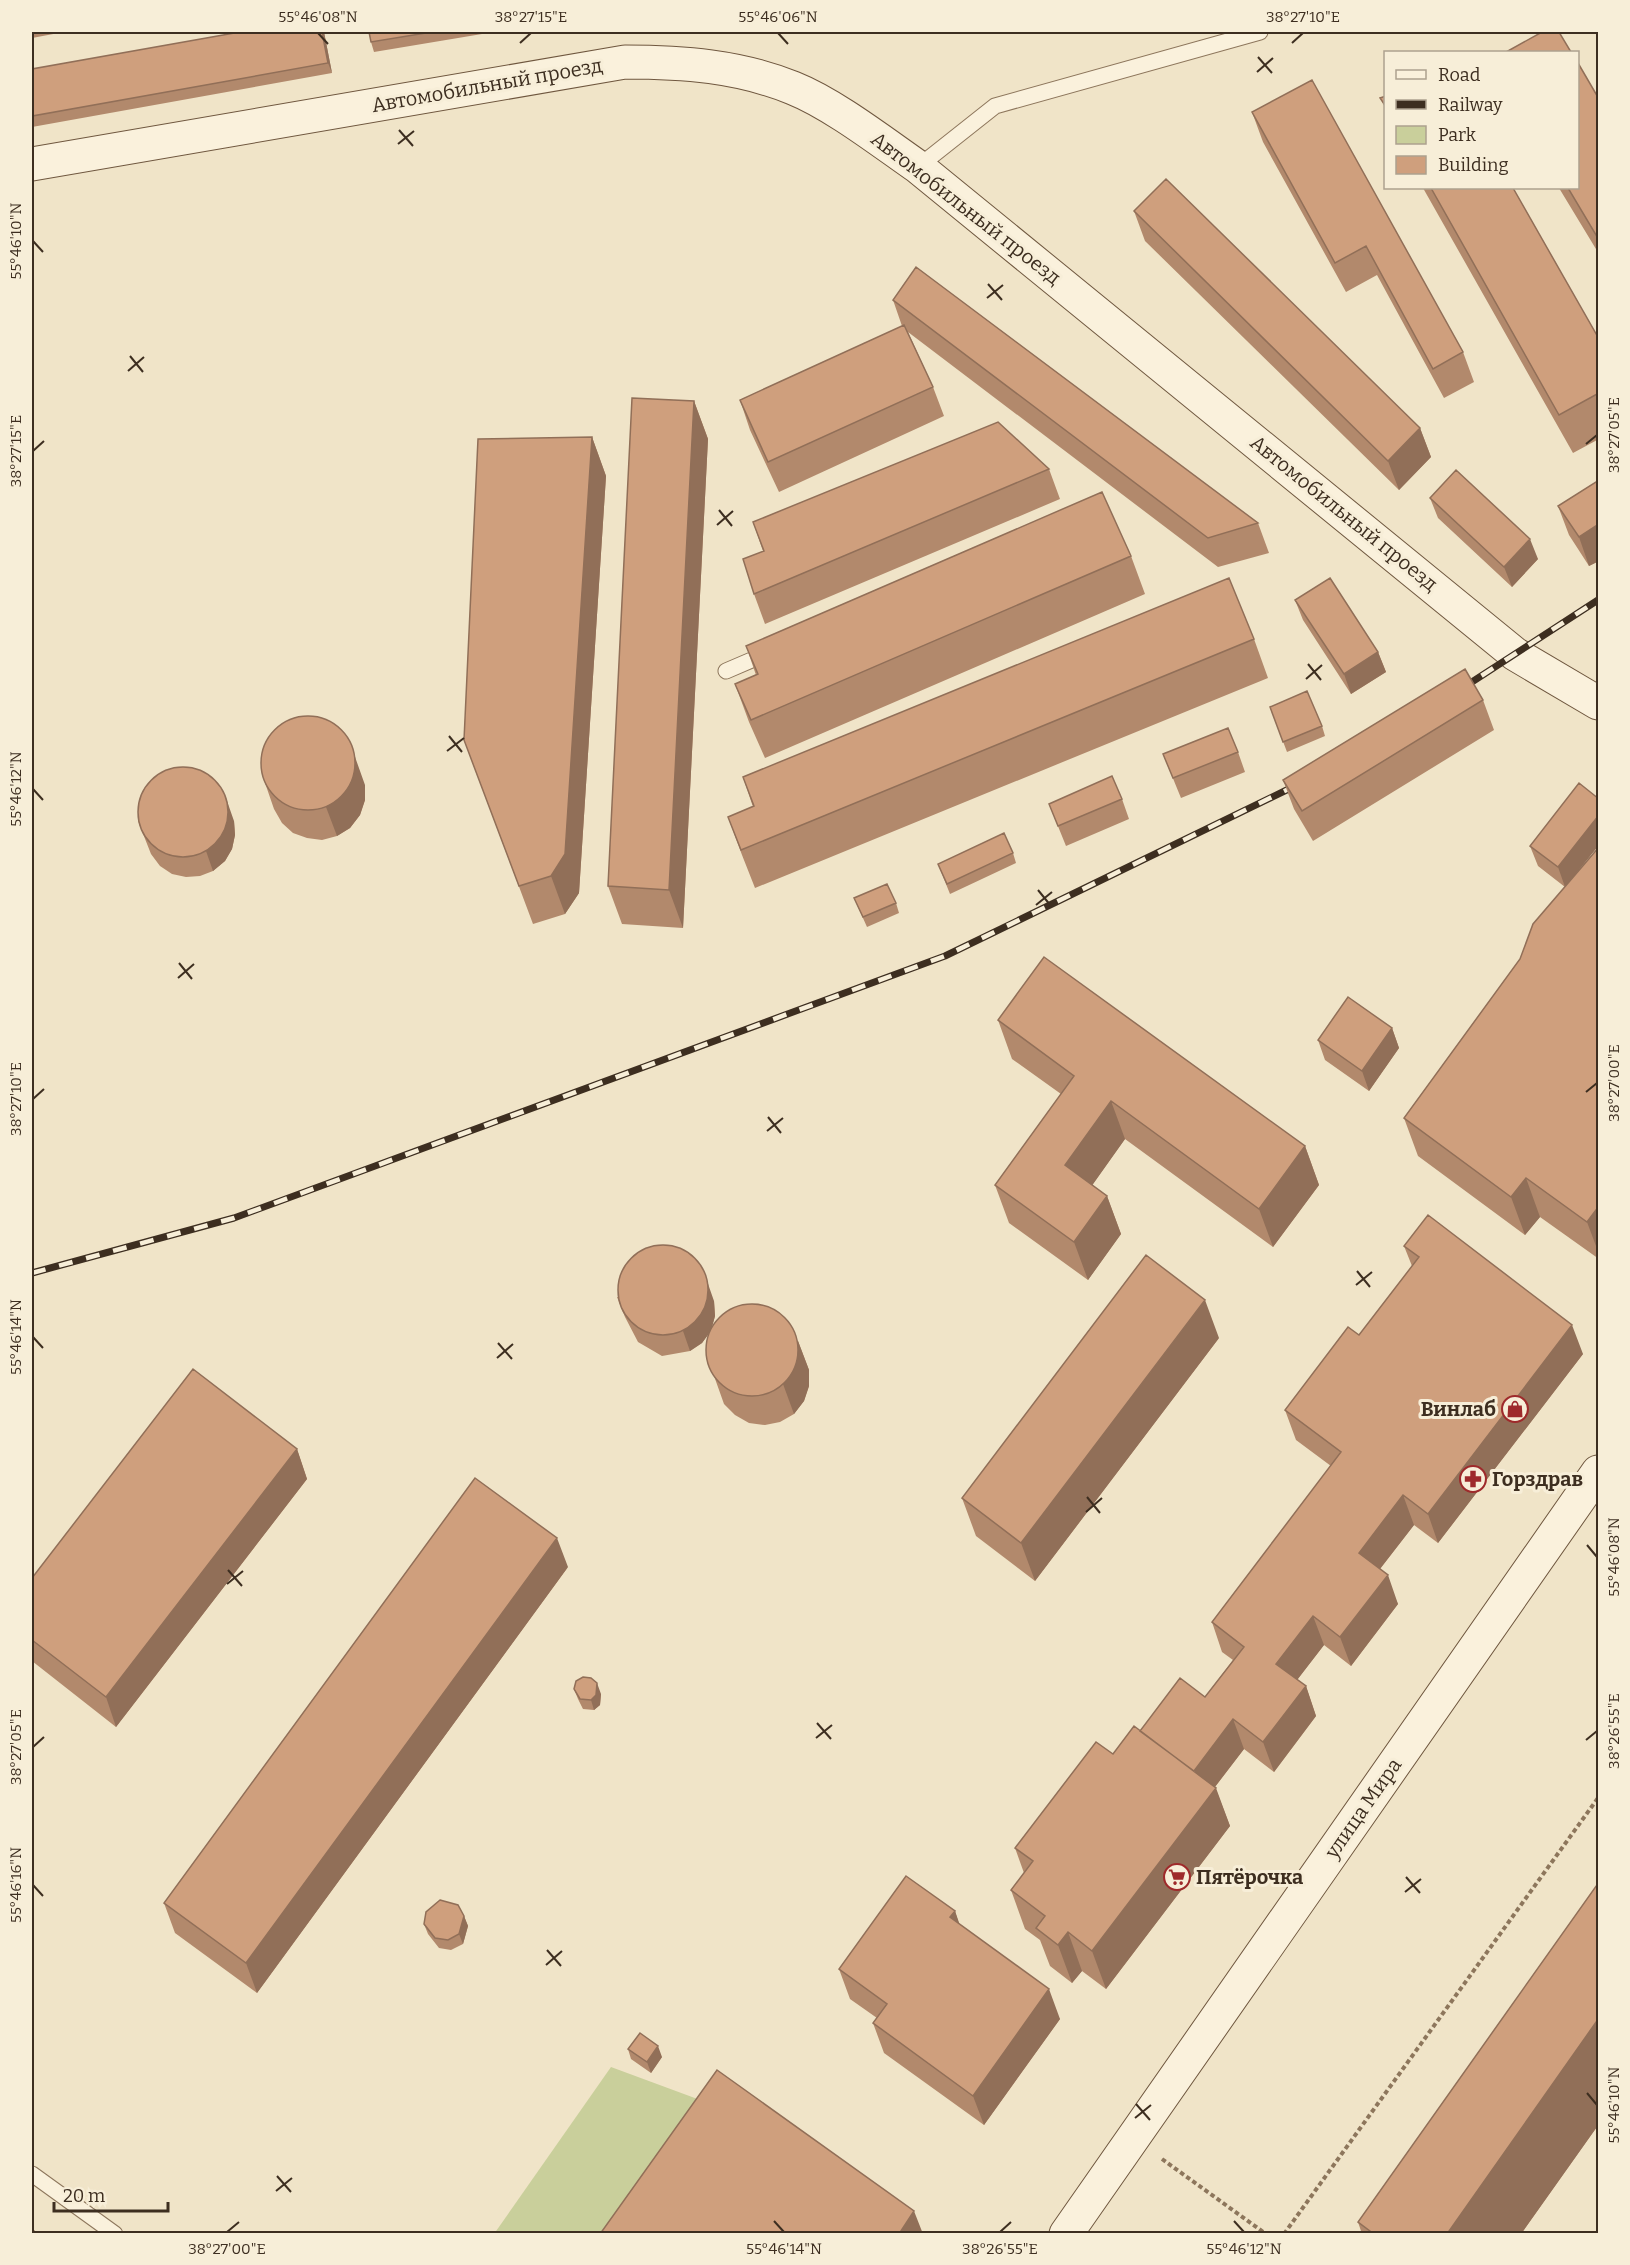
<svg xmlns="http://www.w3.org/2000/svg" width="1630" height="2265" font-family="Bitter,serif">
	<rect width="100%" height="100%" fill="#f0e4c8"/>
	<path fill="#c9cf9b" d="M611,2067L711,2104L619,2233L494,2234Z"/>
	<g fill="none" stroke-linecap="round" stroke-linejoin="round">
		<defs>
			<path id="service" d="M918,167L995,106L1260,32
				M726,671L768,653
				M32,2174L115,2234"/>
			<path id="secondary" d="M32,164L625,62C683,62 739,66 793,88C833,104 882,142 918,167L1515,654L1598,703
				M1066,2234L1598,1472"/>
		</defs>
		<use href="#service" stroke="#8d765c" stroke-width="17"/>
		<use href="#secondary" stroke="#6f573f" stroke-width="35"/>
		<path stroke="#8d765c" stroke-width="4" stroke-dasharray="4.5 3" stroke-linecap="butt" d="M1162,2159L1266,2234
			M1284,2234L1598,1798"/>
		<use href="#service" stroke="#faf1dc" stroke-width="15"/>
		<use href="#secondary" stroke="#faf1dc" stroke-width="33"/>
		<defs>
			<path id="rail" d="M1458,691L1598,600
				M32,1273L234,1218L945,956L1303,782"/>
		</defs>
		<use href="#rail" stroke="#3d2e20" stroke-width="7"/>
		<use href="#rail" stroke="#f7eed8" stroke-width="4.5" stroke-dasharray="14" stroke-linecap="butt"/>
	</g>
	<path fill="#b2896c" d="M32,32H64L32,38Z
		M324,32L332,73L32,127V69Z
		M369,32H494L374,52L371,42Z
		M1599,99V254L1559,188H1578Z
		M1252,112L1463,352L1474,382L1444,398L1377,275L1346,292L1263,142Z
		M1423,188H1513L1599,339V439L1573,453Z
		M1134,211L1420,428L1431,457L1399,490L1145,241Z
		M893,300L1258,523L1269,553L1218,567L908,332L933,387L944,416L779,492L750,430L740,400L902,326Z
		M694,401L708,439L683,928L622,924L608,886Z
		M592,437L606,476L579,893L565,914L533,924L464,740Z
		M1049,469L1060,499L765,624L754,594L763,551L753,522Z
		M1599,480V561L1589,566L1569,535L1558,506Z
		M1430,498L1538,559L1512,587L1438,518Z
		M1131,556L1145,594L765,758L749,722L735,684L756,675L746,646Z
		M1295,600L1378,652L1386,672L1351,694L1303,620Z
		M1254,639L1268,678L755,888L742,855L728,817L753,807L743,777Z
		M1483,700L1494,730L1313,841L1294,809L1283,780Z
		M1270,707L1322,726L1325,736L1287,752Z
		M1238,752L1245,772L1181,798L1163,754Z
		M264,780L365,785V800L360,815L350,828L337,836L322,840L307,838L293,833L282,823L274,809Z
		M1122,799L1129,819L1066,846L1049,804Z
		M1599,799V845L1575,874L1599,847V1259L1540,1217L1525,1235L1418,1156L1404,1118L1520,959L1565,887L1538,866L1530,846Z
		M138,821H234L235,835L232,849L225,861L213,871L200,876L186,877L172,874L160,866L151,854Z
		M1013,853L1016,863L950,894L938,864Z
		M854,898L896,903L899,913L867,927Z
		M998,1020L1305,1146L1319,1185L1273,1247L1125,1139L1092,1185L1107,1196L1121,1234L1088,1280L1009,1223L995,1185L1061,1094L1012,1059Z
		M1392,1028L1399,1048L1369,1091L1325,1060L1318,1040Z
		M1404,1246L1583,1354L1438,1543L1414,1525L1380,1569L1398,1604L1351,1666L1324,1645L1297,1680L1306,1686L1316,1716L1274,1772L1244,1749L1215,1787L1230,1826L1106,1989L1082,1971L1072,1983L1050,1966L1040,1940L1025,1929L1011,1890L1024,1873L1015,1848L1113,1754L1140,1731L1205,1697L1233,1660L1222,1652L1212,1622L1331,1466L1296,1440L1285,1410L1359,1335L1412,1266Z
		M617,1297L714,1301L715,1316L711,1330L798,1341L809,1370V1386L804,1401L794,1414L780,1422L765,1425L749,1423L735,1415L724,1404L708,1359L710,1331L702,1343L690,1351L662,1356L638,1342L625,1317Z
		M1219,1338L1035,1581L976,1536L962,1498Z
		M297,1449L307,1479L116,1727L32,1661V1578Z
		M568,1567L257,1993L175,1933L164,1903Z
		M574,1689L601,1694L600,1705L594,1710L583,1709L578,1699Z
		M1599,1882V2124L1521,2234H1362L1358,2222Z
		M955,1911L959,1924L1060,2019L984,2125L884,2053L873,2023L877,2018L850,1999L839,1969Z
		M464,1916L468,1926L463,1944L451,1950L439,1948L428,1934L424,1924Z
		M628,2049L662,2057L651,2073L631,2059Z"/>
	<path fill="#916f58" d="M322,32H324L332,73L328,63Z
		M694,401L708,439L683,928L669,890Z
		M1420,428L1431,457L1399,490L1388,461Z
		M592,437L606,476L579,893L565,914L551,876Z
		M1599,524V561L1589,566L1579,537Z
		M1530,539L1538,559L1512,587L1504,567Z
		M1378,652L1386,672L1351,694L1344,674Z
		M349,740L365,785V800L360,815L350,828L337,836L326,807Z
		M227,801L234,821L235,835L232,849L225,861L213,871L206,851Z
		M1599,815V845L1565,887L1558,867Z
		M1392,1028L1399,1048L1369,1091L1362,1071Z
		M1111,1101L1125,1139L1079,1204L1065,1165Z
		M1305,1146L1319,1185L1273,1247L1259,1209Z
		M1526,1178L1540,1217L1525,1235L1511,1197Z
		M1107,1196L1121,1234L1088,1280L1074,1242Z
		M1599,1206V1254L1587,1222Z
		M707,1281L714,1301L715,1316L711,1331L702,1343L690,1351L683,1331Z
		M1205,1300L1219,1338L1035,1581L1021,1543Z
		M1572,1325L1583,1354L1438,1543L1428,1514Z
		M798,1341L809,1370V1386L804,1401L794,1414L783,1384Z
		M297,1449L307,1479L116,1727L106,1697Z
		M1403,1495L1414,1525L1369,1583L1359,1553Z
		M557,1538L568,1567L257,1993L246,1963Z
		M1388,1575L1398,1604L1351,1666L1340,1637Z
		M1313,1616L1324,1645L1287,1693L1276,1664Z
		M597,1683L601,1694L600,1705L594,1710L591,1700Z
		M1306,1686L1316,1716L1274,1772L1263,1742Z
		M1233,1719L1244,1749L1201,1805L1190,1776Z
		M1216,1788L1230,1826L1106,1989L1092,1951Z
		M955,1911L965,1940L950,1917Z
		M464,1916L468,1926L463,1944L459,1934Z
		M1068,1932L1082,1971L1072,1983L1058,1945Z
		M1049,1989L1060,2019L984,2125L973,2096Z
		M1599,2018V2124L1521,2234H1447Z
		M658,2046L662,2057L651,2073L647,2062Z
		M914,2211L923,2234H899Z"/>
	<path fill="#cf9f7d" stroke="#916f58" stroke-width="1.5" d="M240,32H322L328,63L32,116V69Z
		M369,32H432L371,42Z
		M1542,32H1559L1571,52H1506Z
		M1578,63L1599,99V240L1568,188H1578Z
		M1312,80L1463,352L1433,369L1366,246L1335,263L1252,112Z
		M1386,96V107L1380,98Z
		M1166,179L1420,428L1388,461L1134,211Z
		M1431,188H1513L1599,339V393L1559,415Z
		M916,267L1258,523L1208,538L893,300Z
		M904,325L933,387L768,462L740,400Z
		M632,398L694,401L669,890L608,886Z
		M998,422L1049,469L754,594L743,559L764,551L753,522Z
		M592,437L565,854L551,876L519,886L464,740L478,439Z
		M1456,470L1530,539L1504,567L1430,498Z
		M1599,480V524L1579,537L1558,506Z
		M1102,492L1131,556L751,720L735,684L758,674L746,646Z
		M1229,578L1254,639L741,850L728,817L754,806L743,777Z
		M1330,578L1378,652L1344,674L1295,600Z
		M1465,669L1483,700L1302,811L1283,780Z
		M1307,691L1322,726L1283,742L1270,707Z
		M261 763a47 47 0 1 1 94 0a47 47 0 1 1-94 0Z
		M1228,728L1238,752L1173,778L1163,754Z
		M138 812a45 45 0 1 1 90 0a45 45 0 1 1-90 0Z
		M1112,776L1122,799L1058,826L1049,804Z
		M1579,783L1599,799V815L1558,867L1530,846Z
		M1004,833L1013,853L947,884L938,864Z
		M1599,847V1206L1587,1222L1526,1178L1511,1197L1404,1118L1520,959L1533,924Z
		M887,884L896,903L863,917L854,898Z
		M1044,957L1305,1146L1259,1209L1111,1101L1065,1165L1107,1196L1074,1242L995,1185L1074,1076L998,1020Z
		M1348,997L1392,1028L1362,1071L1318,1040Z
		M1428,1215L1572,1325L1428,1514L1403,1495L1359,1553L1388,1575L1340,1637L1313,1616L1276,1664L1306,1686L1263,1742L1233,1719L1194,1771L1140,1731L1180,1678L1205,1697L1244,1647L1212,1622L1341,1452L1285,1410L1348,1327L1359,1335L1419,1257L1404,1246Z
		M618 1290a45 45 0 1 1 90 0a45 45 0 1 1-90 0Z
		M1146,1255L1205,1300L1021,1543L962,1498Z
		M706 1350a46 46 0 1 1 92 0a46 46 0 1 1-92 0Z
		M193,1369L297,1449L106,1697L32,1640V1578Z
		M475,1478L557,1538L246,1963L164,1903Z
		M583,1677L591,1678L597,1683L596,1695L591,1700L580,1699L574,1689L576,1681Z
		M1134,1726L1216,1788L1092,1951L1068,1932L1058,1945L1036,1928L1045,1916L1011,1890L1033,1861L1015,1848L1096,1742L1113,1754Z
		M906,1876L955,1911L950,1917L1049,1989L973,2096L873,2023L887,2004L839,1969Z
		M1599,1882V2018L1447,2234H1374L1358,2222Z
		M440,1900L458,1905L464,1916L459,1934L448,1940L435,1938L424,1924L426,1912Z
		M640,2033L658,2046L647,2062L628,2049Z
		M717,2070L914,2211L899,2234H600Z
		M32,2229L37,2234H32Z"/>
	<path fill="none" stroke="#3d2e20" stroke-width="2" d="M318,33L328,44M778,33L788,44M520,43L531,33M1292,43L1303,33M1258,57L1272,73M1257,72L1273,58M399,130L413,146M398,144L414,131M33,241L43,252M988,284L1002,300M987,298L1003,285M130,356L143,372M128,371L144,357M1586,444L1597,435M33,451L44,441M719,510L732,526M717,525L733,511M1308,664L1321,680M1306,679L1322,665M449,736L462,752M447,751L464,738M33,789L43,800M1038,890L1051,906M1036,905L1052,892M179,963L192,979M178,978L194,964M1586,1092L1597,1083M33,1099L44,1089M768,1117L781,1133M767,1131L783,1118M1357,1271L1370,1287M1356,1285L1372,1272M33,1337L43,1348M498,1343L512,1359M497,1358L513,1344M1087,1497L1100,1513M1086,1512L1102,1498M1587,1545L1597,1557M228,1570L242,1586M227,1584L243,1571M817,1723L831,1739M816,1738L832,1725M1586,1740L1597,1731M33,1747L44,1737M1406,1877L1420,1893M33,1885L43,1896M1405,1892L1421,1879M547,1950L561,1966M546,1965L562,1951M1587,2093L1597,2105M1136,2104L1150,2120M1135,2118L1151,2105M277,2176L291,2192M276,2191L292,2178M774,2221L784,2232M1234,2221L1244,2232M227,2232L239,2222M1000,2232L1011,2222"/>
	<defs>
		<symbol id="shop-ring" viewBox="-11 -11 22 22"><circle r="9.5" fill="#f7eed8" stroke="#9e2a2b" stroke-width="1.5"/><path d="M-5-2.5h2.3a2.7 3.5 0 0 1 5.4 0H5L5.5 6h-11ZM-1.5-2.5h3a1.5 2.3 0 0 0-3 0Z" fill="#9e2a2b"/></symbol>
		<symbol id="pharmacy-ring" viewBox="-11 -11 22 22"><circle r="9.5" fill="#f7eed8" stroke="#9e2a2b" stroke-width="1.5"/><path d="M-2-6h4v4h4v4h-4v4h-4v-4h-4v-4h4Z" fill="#9e2a2b"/></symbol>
		<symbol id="supermarket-ring" viewBox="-11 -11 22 22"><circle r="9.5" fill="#f7eed8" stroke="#9e2a2b" stroke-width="1.5"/><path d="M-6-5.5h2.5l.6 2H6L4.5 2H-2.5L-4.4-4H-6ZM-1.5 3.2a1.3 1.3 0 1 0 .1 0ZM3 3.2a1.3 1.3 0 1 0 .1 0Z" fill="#9e2a2b"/></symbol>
	</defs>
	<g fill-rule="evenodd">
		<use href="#shop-ring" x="1500" y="1394" width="30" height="30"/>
		<use href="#pharmacy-ring" x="1458" y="1464" width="30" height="30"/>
		<use href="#supermarket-ring" x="1162" y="1862" width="30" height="30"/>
	</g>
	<g text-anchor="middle" stroke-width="6" stroke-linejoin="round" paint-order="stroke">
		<g font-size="20" fill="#3d2e20" stroke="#f7eed8">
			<text transform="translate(487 85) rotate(-10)" y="7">Автомобильный проезд</text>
			<text transform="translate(966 208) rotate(38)" y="7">Автомобильный проезд</text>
			<text transform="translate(1344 513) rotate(39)" y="7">Автомобильный проезд</text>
			<text transform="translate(1363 1808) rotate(-55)" y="7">улица Мира</text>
		</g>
		<g font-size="20" font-weight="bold" fill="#3d2e20" stroke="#f7eed8" text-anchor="start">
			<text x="1496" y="1416" text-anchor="end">Винлаб</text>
			<text x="1492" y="1486">Горздрав</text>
			<text x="1196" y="1884">Пятёрочка</text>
		</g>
	</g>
	<rect width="1630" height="2265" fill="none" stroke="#f7eed8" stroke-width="66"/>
	<rect x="1384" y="51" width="195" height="138" fill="#f7eed8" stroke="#ada18e" stroke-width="1.5"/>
	<rect x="1396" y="70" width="30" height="9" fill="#faf1dc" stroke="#ada18e" stroke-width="1.5"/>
	<text x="1438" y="81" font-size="18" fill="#3d2e20">Road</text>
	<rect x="1396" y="100" width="30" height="9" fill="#3d2e20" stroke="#ada18e" stroke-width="1.5"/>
	<text x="1438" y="111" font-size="18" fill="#3d2e20">Railway</text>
	<rect x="1396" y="126" width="30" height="18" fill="#c9cf9b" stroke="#ada18e" stroke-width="1.5"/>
	<text x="1438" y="141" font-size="18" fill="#3d2e20">Park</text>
	<rect x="1396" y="156" width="30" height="18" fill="#cf9f7d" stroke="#ada18e" stroke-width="1.5"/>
	<text x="1438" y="171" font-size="18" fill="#3d2e20">Building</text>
	<path d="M54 2202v9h114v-9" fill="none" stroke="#3d2e20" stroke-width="3"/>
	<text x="63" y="2202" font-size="18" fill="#3d2e20" stroke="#f7eed8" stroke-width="4.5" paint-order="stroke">20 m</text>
	<rect x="33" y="33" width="1564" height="2199" fill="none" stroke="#3d2e20" stroke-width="2"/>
	<g font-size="15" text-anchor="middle" fill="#3d2e20">
		<text x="318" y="22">55°46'08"N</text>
		<text x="531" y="22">38°27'15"E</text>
		<text x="778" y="22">55°46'06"N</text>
		<text x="1303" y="22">38°27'10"E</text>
		<text transform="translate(16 241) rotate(-90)" y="5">55°46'10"N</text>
		<text transform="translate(1614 435) rotate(-90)" y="5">38°27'05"E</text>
		<text transform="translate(16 451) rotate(-90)" y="5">38°27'15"E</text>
		<text transform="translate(16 789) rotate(-90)" y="5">55°46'12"N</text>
		<text transform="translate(1614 1083) rotate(-90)" y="5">38°27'00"E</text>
		<text transform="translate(16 1099) rotate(-90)" y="5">38°27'10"E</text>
		<text transform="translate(16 1337) rotate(-90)" y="5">55°46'14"N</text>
		<text transform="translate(1614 1557) rotate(-90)" y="5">55°46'08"N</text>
		<text transform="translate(1614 1731) rotate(-90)" y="5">38°26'55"E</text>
		<text transform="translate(16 1747) rotate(-90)" y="5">38°27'05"E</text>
		<text transform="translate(16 1885) rotate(-90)" y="5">55°46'16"N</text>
		<text transform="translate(1614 2105) rotate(-90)" y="5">55°46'10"N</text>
		<text x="227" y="2254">38°27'00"E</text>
		<text x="784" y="2254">55°46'14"N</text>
		<text x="1000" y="2254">38°26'55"E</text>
		<text x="1244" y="2254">55°46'12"N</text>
	</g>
</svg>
